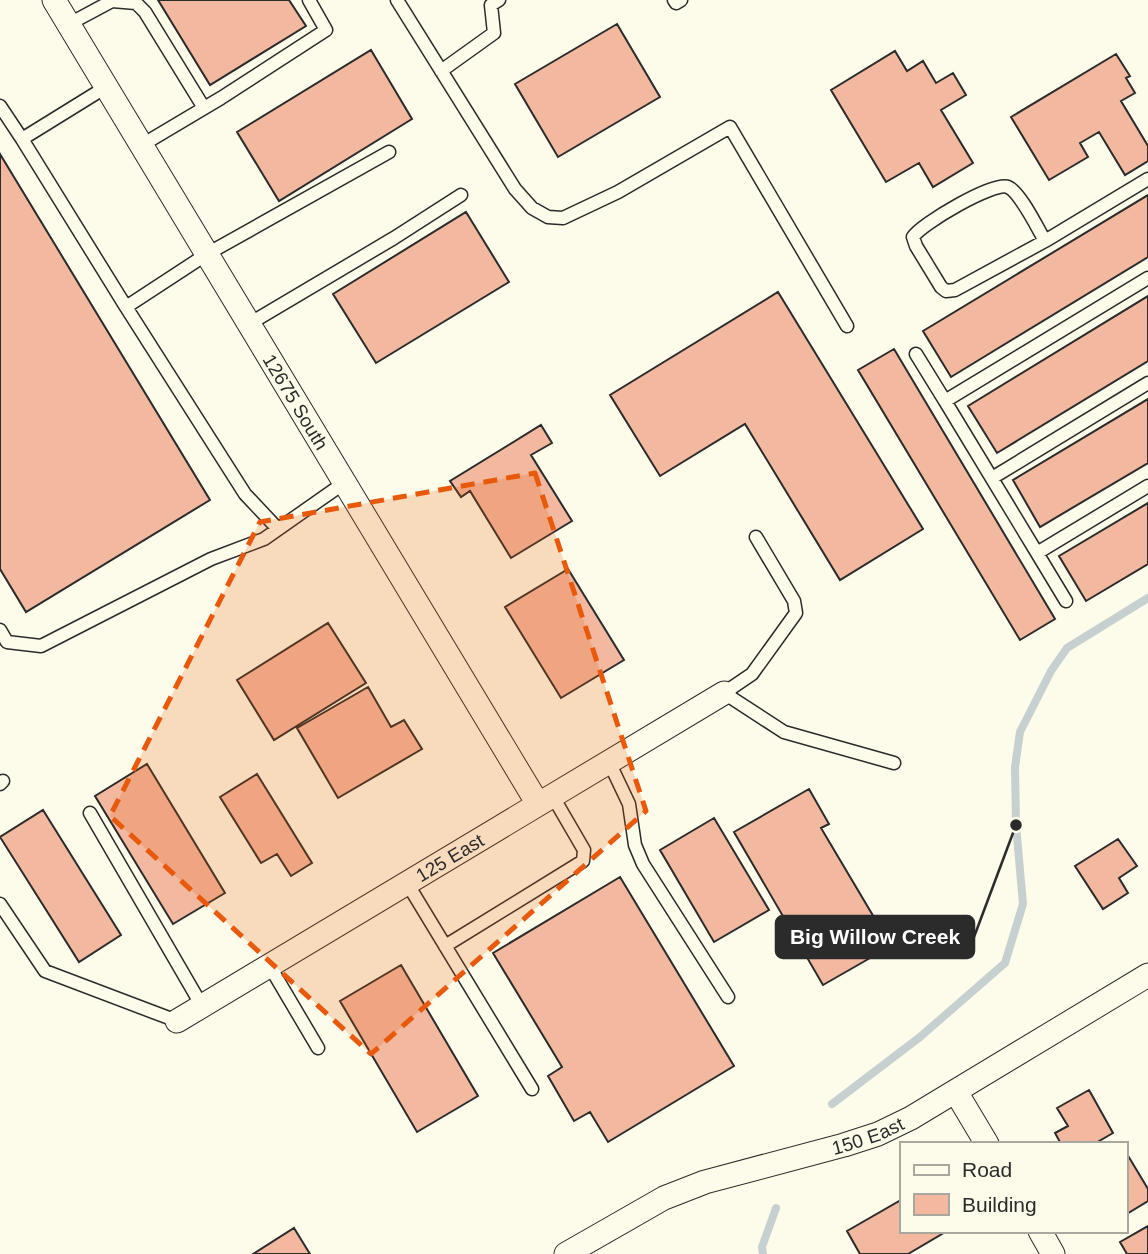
<svg xmlns="http://www.w3.org/2000/svg" width="1148" height="1254" font-family="Helvetica,sans-serif">
	<rect width="100%" height="100%" fill="#fdfbea"/>
	<g fill="none" stroke-linecap="round" stroke-linejoin="round">
		<path stroke="#c7d0d0" stroke-width="8" d="M832,1104L920,1037L1005,963L1023,904L1016,825L1015,767L1020,732L1051,671L1067,648L1148,598
			M763,1254L762,1247L776,1208"/>
	</g>
	<path fill="#f2b8a0" stroke="#2b2b2b" stroke-width="2" d="M158,0H289L306,26L210,85Z
		M617,24L660,97L558,157L515,84Z
		M371,50L412,119L279,201L237,132Z
		M895,51L907,71L923,61L936,83L953,73L966,95L941,110L973,163L933,187L919,163L886,182L831,90Z
		M1116,54L1130,76L1126,78L1135,93L1121,101L1148,146V161L1125,175L1099,132L1080,143L1088,157L1049,180L1011,117Z
		M0,154L210,500L26,612L0,569Z
		M1148,195V257L951,377L923,331Z
		M466,212L509,282L376,363L333,294Z
		M778,292L923,529L840,580L745,424L660,476L610,395Z
		M1148,296V361L997,453L968,406Z
		M894,349L1055,619L1020,640L858,370Z
		M1148,399V463L1040,527L1013,480Z
		M541,425L552,443L531,455L572,521L511,558L470,491L461,497L450,481Z
		M1148,503V564L1086,601L1059,556Z
		M568,569L624,660L561,698L505,607Z
		M328,623L366,683L274,740L237,680Z
		M368,687L391,727L404,720L422,749L338,798L297,728Z
		M147,764L225,893L173,924L95,796Z
		M257,774L312,863L291,876L277,854L261,863L220,797Z
		M809,789L829,824L821,828L891,946L823,985L734,832Z
		M43,810L121,935L79,962L0,837Z
		M714,818L769,910L714,942L660,850Z
		M1118,839L1137,866L1119,878L1128,893L1103,909L1075,866Z
		M620,877L734,1066L608,1142L590,1112L574,1121L548,1076L562,1067L493,953Z
		M401,965L478,1096L417,1132L340,1001Z
		M1089,1090L1113,1133L1094,1144H1061L1055,1133L1068,1126L1057,1108Z
		M1127,1154L1148,1189V1201L1125,1215Z
		M901,1200V1231H947L908,1254H860L847,1231Z
		M1148,1226V1254H1127L1120,1242Z
		M294,1228L310,1254H253Z"/>
	<g fill="none" stroke-linecap="round" stroke-linejoin="round">
		<defs>
			<path id="service" d="M397,0L515,189L532,208L548,217L563,218L618,192L730,127L847,326
				M674,0L676,3L681,0
				M69,24L112,1L136,3L145,12L204,108
				M441,71L494,33L491,5L499,0
				M106,87L22,139L126,307
				M0,106L22,139
				M142,145L221,98L326,30L309,0
				M1045,241C1038,229 1020,192 1008,187C994,181 921,224 913,237L916,246L941,287L946,291L955,290L1045,241L1148,179
				M1148,278L945,401L1037,553L1148,486
				M249,324L394,238L461,195
				M916,354L945,401
				M992,478L1148,383
				M278,529L245,494L126,307L207,254L389,152
				M756,537L794,601L796,613L752,674L724,693L784,732L894,763
				M1037,553L1066,601
				M0,630L7,642L41,646L211,559L264,539L344,483
				M609,762L629,804L635,845L643,864L728,997
				M0,784L3,781
				M90,813L202,1006
				M407,883L532,1089
				M0,904L45,971L177,1021
				M445,946L583,861L584,850L552,795
				M269,965L318,1048"/>
			<g id="minor">
				<path id="s1" d="M54,0L538,804"/>
				<path id="s2" d="M177,1021L724,693"/>
				<path d="M956,1092L987,1144"/>
				<path d="M1040,1231L1053,1254"/>
				<path id="s3" d="M566,1254L664,1198L705,1182L844,1145L878,1134L911,1118L1148,975"/>
			</g>
		</defs>
		<use href="#service" stroke="#2b2b2b" stroke-width="15"/>
		<use href="#minor" stroke="#2b2b2b" stroke-width="25"/>
		<use href="#service" stroke="#fdfbea" stroke-width="12"/>
		<use href="#minor" stroke="#fdfbea" stroke-width="23"/>
	</g>
	<path fill="#e8590c" fill-opacity="0.2" stroke="#e8590c" stroke-width="5" stroke-dasharray="14 9" stroke-linejoin="round" d="M535,473L646,811L371,1054L110,816L260,522Z"/>
	<g text-anchor="middle" stroke-width="5" stroke-linejoin="round" paint-order="stroke">
		<g font-size="19" fill="#2b2b2b" stroke="#fdfbea">
			<text dy="7" stroke="none"><textPath href="#s1" startOffset="469">12675 South</textPath></text>
			<text dy="7" stroke="none"><textPath href="#s2" startOffset="318">125 East</textPath></text>
			<text dy="7" stroke="none"><textPath href="#s3" startOffset="326">150 East</textPath></text>
		</g>
	</g>
	<path fill="none" stroke="#2b2b2b" stroke-width="2.5" d="M1016 825L974 937"/>
	<circle fill="#2b2b2b" stroke="#fdfbea" stroke-width="2.5" cx="1016" cy="825" r="7"/>
	<rect fill="#2b2b2b" stroke="#2b2b2b" stroke-width="2.5" x="776" y="916" width="198" height="42" rx="7"/>
	<g font-size="21" text-anchor="middle" font-weight="bold" fill="#fff">
		<text x="875" y="944">Big Willow Creek</text>
	</g>
	<rect x="900" y="1142" width="228" height="91" fill="#fdfbea" stroke="#a9a89e" stroke-width="2"/>
	<rect x="914" y="1165" width="35" height="10" fill="#fdfbea" stroke="#a9a89e" stroke-width="2"/>
	<text x="962" y="1177" font-size="21" fill="#2b2b2b">Road</text>
	<rect x="914" y="1194" width="35" height="21" fill="#f2b8a0" stroke="#a9a89e" stroke-width="2"/>
	<text x="962" y="1212" font-size="21" fill="#2b2b2b">Building</text>
</svg>
